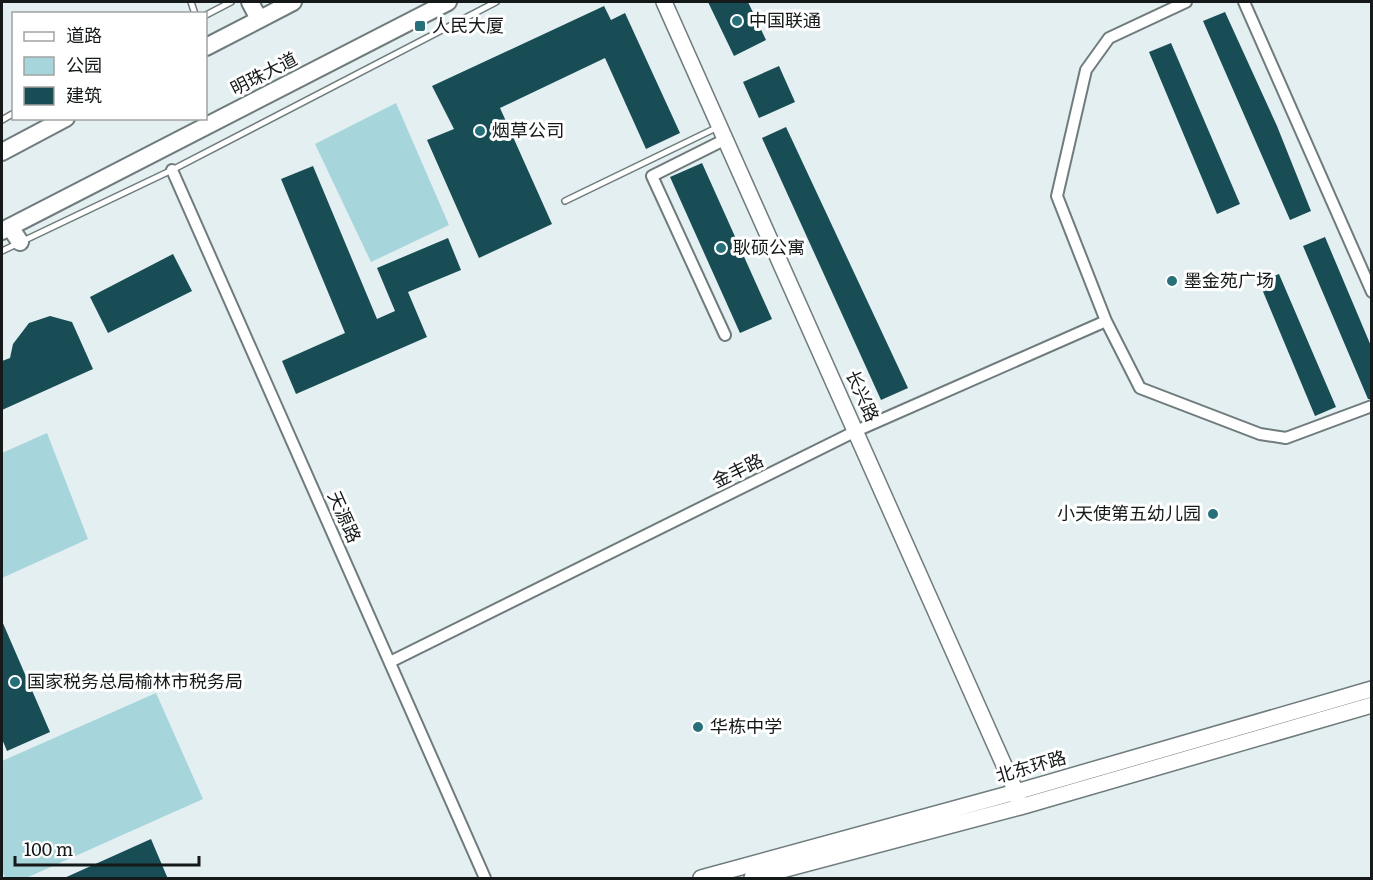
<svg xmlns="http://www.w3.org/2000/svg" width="1373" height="880" font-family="Literata,'Noto Sans SC',serif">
	<rect width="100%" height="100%" fill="#e3eff1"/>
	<path fill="#a7d5dc" d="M396,103L449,225L371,262L315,144Z
		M47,433L88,539L2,578V453Z
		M156,693L203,799L26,878H5L2,870V761Z"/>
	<path fill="#184d55" d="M708,2H748L766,40L734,56Z
		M604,6L611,20L625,13L680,133L646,149L605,58L500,108L552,224L479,258L427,140L454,129L432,86Z
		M1225,12L1277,126L1311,211L1290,220L1203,21Z
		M1171,43L1240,204L1217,214L1149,52Z
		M779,66L795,102L759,118L743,82Z
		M786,127L908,388L881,400L762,138Z
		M702,163L772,319L740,333L670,177Z
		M313,166L377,319L395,311L377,268L448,238L461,270L408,292L427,337L296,394L282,361L345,333L281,179Z
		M1325,237L1371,346V399H1368L1303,246Z
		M173,254L192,291L108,333L90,297Z
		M1279,274L1336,407L1315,416L1259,282Z
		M50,316L72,322L93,369L2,410V361L10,358L13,344L29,323Z
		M2,621L50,732L7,751L2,739Z
		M151,839L168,879H62Z"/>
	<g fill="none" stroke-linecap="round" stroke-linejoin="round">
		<defs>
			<path id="lane" d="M191,2L195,14
				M206,15L231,2
				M2,120L14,113
				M565,201L718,127
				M2,251L172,170L496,2"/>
			<path id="street" d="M1186,2L1109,38L1086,70L1057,196L1106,321L1140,388L1260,434L1286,438L1372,406
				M1244,2L1372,292
				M172,170L485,878
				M725,335L652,176L726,139
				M390,662L856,431L1106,321"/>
			<path id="secondary" d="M664,2L1016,792L1020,807
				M701,878L1016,792L1372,689
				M752,878L1020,807L1372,705"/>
			<path id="primary" d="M250,2L259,19
				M206,47L293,2
				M2,152L66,118
				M10,227L20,242
				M2,231L448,2"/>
		</defs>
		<use href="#lane" stroke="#6f7b7c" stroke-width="8"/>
		<use href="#street" stroke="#6f7b7c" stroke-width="14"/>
		<use href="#secondary" stroke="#6f7b7c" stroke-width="18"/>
		<use href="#primary" stroke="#6f7b7c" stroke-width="20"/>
		<use href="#lane" stroke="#fff" stroke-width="5"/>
		<use href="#street" stroke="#fff" stroke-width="10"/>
		<use href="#secondary" stroke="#fff" stroke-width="15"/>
		<use href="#primary" stroke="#fff" stroke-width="16"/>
	</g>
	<g fill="#27707a" stroke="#fff" stroke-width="2">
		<circle cx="737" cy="21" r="6"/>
		<rect x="414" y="20" width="12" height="12" rx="3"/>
		<circle cx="480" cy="131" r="6"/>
		<circle cx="721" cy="248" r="6"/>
		<circle cx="1172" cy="281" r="6"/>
		<circle cx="1213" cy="514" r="6"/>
		<circle cx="15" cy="682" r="6"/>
		<circle cx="698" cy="727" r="6"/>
	</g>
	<g text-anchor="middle" stroke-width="6" stroke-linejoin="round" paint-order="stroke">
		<g font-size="18" fill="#15191a" stroke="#fff" text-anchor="start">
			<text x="749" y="27">中国联通</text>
			<text x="432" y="32">人民大厦</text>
			<text x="492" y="137">烟草公司</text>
			<text x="733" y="254">耿硕公寓</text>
			<text x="1184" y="287">墨金苑广场</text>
			<text x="1201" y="520" text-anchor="end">小天使第五幼儿园</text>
			<text x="27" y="688">国家税务总局榆林市税务局</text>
			<text x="710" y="733">华栋中学</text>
		</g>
		<g font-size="18" fill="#15191a" stroke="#fff">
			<text transform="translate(264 74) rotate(-27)" y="6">明珠大道</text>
			<text transform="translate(862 396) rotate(66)" y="6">长兴路</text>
			<text transform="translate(738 471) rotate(-26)" y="6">金丰路</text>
			<text transform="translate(344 517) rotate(66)" y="6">天源路</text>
			<text transform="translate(1031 767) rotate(-16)" y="6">北东环路</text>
		</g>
	</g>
	<rect width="1373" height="880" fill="none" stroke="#15191a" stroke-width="6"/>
	<rect x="12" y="12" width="195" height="108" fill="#ffffff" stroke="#a1a3a3" stroke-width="1.5"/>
	<rect x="24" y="32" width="30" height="9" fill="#ffffff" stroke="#a1a3a3" stroke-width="1.5"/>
	<text x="66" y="42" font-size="18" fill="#15191a">道路</text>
	<rect x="24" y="57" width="30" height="18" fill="#a7d5dc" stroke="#a1a3a3" stroke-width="1.5"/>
	<text x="66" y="72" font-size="18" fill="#15191a">公园</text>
	<rect x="24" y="87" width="30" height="18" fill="#184d55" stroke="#a1a3a3" stroke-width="1.5"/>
	<text x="66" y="102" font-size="18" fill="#15191a">建筑</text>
	<path d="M15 856v9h184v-9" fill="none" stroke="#15191a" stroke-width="3"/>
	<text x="24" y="856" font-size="18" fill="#15191a" stroke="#ffffff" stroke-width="4.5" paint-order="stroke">100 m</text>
</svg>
